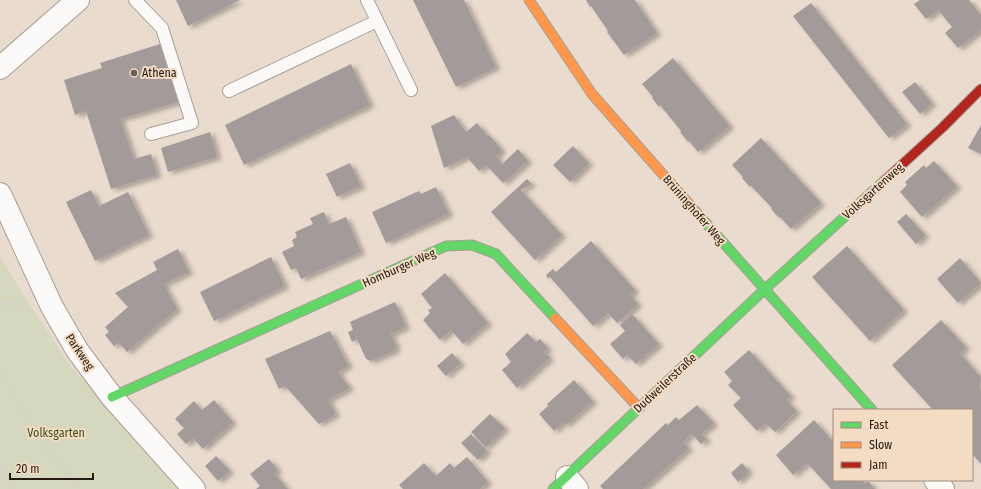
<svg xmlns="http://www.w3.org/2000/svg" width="981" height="489" font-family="'Fira Sans Condensed',sans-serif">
	<defs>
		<filter id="shadow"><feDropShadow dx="4.5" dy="2.5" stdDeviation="2" flood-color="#0004"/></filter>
	</defs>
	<rect width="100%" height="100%" fill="#e9dbce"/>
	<path fill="#d5d7bf" d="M0,257L37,316L70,365L105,405L180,489H0Z"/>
	<path fill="#a39b9a" filter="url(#shadow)" d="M176,0H240L188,26Z
		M413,0H464L496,67L456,87Z
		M586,0H635L657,33L624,55L607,32L608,31L591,6L590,7Z
		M920,0H969L981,15V30L958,48L945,33L952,27L938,10L926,19L914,4Z
		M811,3L907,124L889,138L793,16Z
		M160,44L178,102L120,119L134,159L151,154L157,175L111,189L86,111L75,115L64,80L102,68L100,63Z
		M673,58L730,126L698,152L689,141L688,142L680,132L681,131L660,105L659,107L652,98L653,97L642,84Z
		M351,64L370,105L244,165L225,125Z
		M915,82L932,103L920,114L902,92Z
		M454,115L466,132L477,123L488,136L489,135L502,150L496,156L502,164L518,149L528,161L503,183L486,165L479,171L467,157L444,168L431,126Z
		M981,125V154L968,148Z
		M210,132L217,157L168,172L161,148Z
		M761,138L821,203L791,229L780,217L779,218L771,209L772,208L751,186L750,187L742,178L743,177L732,165Z
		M573,146L589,163L570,182L553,165Z
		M934,161L957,186L922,217L900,192L907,185L905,182L924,165L926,168Z
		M350,163L361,186L337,197L326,174Z
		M527,179L532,184L521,190L562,235L535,260L491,212Z
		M436,187L449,214L386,243L372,212L419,191L421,194Z
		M91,190L99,206L128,192L149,235L95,261L66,202Z
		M324,212L329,224L346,217L361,252L301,279L296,268L291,270L282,252L294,246L292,240L297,237L295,232L313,224L310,218Z
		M906,214L925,235L916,244L897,222Z
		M591,241L635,290L630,295L638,304L617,323L608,313L593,326L550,277L548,279L546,275L553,269L556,272Z
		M847,246L904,310L870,341L812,277Z
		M178,249L189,272L164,284L177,309L127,352L119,343L114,346L105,335L109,332L105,327L128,307L115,293L157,270L153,262Z
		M271,257L285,286L214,321L200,292Z
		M960,258L981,283L958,303L937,279Z
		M445,273L488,323L463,344L451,330L440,340L423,320L430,313L428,310L432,308L421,294Z
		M395,302L406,327L391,334L396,346L394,351L371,361L366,359L357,339L352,342L348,332L353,330L350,322Z
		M632,314L659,344L636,364L627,355L623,359L610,344L625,331L620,325Z
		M941,320L966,347L960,353L981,377L980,389L981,390V464L972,454V430L973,429L972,428V410H933L892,365Z
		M330,331L345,359L349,365L338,372L350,388L328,400L336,414L319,424L285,386L279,389L265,359Z
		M527,333L536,342L540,339L548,348L544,352L550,358L517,388L502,370L511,362L505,354Z
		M749,350L791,396L786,400L797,411L775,432L766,423L757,431L733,405L741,398L728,385L732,381L724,372Z
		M452,353L461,363L446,376L437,366Z
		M574,380L593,401L566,425L563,422L554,431L539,414L548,406L547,404Z
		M214,400L233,422L203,449L193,438L186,444L177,434L184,428L175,419L194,401L202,410Z
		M697,405L714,423L701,434L707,439L701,444L692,434L683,442L689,448L643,489H603L600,486L666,423L668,425L676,417L679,420Z
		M490,414L505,428L486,447L471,432Z
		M814,420L834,442V480H862L865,483L868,481L875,489H831L807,463L793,475L776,455Z
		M471,434L487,451L478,460L461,443Z
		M216,456L230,471L218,481L205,466Z
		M467,457L488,482L480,489H403L399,485L424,463L436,476L450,463L454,468Z
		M269,459L278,470L274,473L288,489H256L260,486L250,474Z
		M742,463L749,471L738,482L731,473Z"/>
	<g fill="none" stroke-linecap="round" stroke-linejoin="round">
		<defs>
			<path id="lane" d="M135,0L162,28L192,123L151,134
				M367,0L411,90
				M229,91L377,21"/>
			<path id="street" d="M0,68L78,0
				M0,194L52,307L77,350L112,397L194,489
				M567,477L577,489
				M935,480L943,489"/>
			<path id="fast" d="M696,212L872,410
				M112,397L446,246L472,245L496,254L555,318
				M553,489L764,290L884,181"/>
			<path id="slow" d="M529,0L592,94L696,212
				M555,318L639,408"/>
			<path id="jam" d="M884,181L942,128L981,89"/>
		</defs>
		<use href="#lane" stroke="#a99e94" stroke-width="14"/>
		<use href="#street" stroke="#a99e94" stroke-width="24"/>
		<use href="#fast" stroke="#a99e94" stroke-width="11"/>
		<use href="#slow" stroke="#a99e94" stroke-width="11"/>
		<use href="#jam" stroke="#a99e94" stroke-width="11"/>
		<path stroke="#d4d0cc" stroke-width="2.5" stroke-dasharray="3 3" stroke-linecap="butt" d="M0,303L23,304
			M0,370C20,409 51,456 80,489
			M0,465L15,489"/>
		<use href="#lane" stroke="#fcfaf8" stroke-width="12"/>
		<use href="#street" stroke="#fcfaf8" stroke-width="22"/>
		<use href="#fast" stroke="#63d668" stroke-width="9"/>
		<use href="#slow" stroke="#ff974d" stroke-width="9"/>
		<use href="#jam" stroke="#b3261e" stroke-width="9"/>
	</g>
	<circle fill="#685d53" stroke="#f4dbc3" stroke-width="1.5" cx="134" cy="73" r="4"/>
	<g text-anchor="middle" stroke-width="4" stroke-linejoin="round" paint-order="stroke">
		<g font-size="12" fill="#221911" stroke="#f4dbc3" text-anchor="start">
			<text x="142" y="77">Athena</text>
		</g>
		<g font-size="12" fill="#221911" stroke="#f4dbc3">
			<text transform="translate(873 191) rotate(-42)" y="4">Volksgartenweg</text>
			<text transform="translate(694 210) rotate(49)" y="4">Brüninghofer Weg</text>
			<text transform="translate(399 268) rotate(-24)" y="4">Homburger Weg</text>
			<text transform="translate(80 352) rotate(56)" y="4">Parkweg</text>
			<text transform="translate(665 383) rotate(-43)" y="4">Dudweilerstraße</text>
		</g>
		<g font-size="12" fill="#3d511e" stroke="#f4dbc3">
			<text x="56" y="437">Volksgarten</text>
		</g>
	</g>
	<rect x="833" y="409" width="140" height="72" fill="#f4dbc3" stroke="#a08d7c"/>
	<rect x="841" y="422" width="20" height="6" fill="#63d668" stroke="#a08d7c"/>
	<text x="869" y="429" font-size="12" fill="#221911">Fast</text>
	<rect x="841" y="442" width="20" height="6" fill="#ff974d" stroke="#a08d7c"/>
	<text x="869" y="449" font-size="12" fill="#221911">Slow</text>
	<rect x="841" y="462" width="20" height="6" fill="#b3261e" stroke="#a08d7c"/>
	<text x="869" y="469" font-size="12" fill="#221911">Jam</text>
	<path d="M10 473v6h83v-6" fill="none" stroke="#221911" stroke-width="2"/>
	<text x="16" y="473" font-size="12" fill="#221911" stroke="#f4dbc3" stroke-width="3" paint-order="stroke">20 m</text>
</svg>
